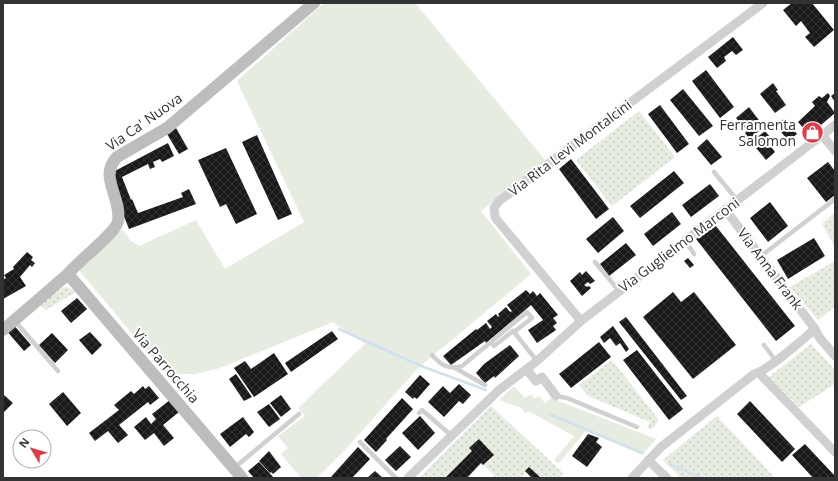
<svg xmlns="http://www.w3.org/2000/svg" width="838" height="481" font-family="'Open Sans',sans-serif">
	<defs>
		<pattern id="park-dots" width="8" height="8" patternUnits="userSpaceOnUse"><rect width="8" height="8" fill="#e6ecdf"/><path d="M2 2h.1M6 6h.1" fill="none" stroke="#c6cbc0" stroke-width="1.8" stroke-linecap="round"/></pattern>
		<pattern id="building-cross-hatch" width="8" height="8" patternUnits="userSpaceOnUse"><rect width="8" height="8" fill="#1a1a1a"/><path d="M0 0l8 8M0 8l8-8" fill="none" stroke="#333"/></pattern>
	</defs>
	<rect width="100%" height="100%" fill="#fff"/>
	<path fill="#e6ecdf" d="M324,3H415L546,161L481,211L531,274L418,368L345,450L317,478H301L281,454L288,448L278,436L305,416L298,408L365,344L333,322L220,368L195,374H166L77,268L122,229L131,241L139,246L196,220L225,269L304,222L237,81Z
		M514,386L525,398L531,394L535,399L539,396L545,403L551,398L656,439L642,455L586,431L558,464L554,460L574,436L530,412L525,413L521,408L499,400Z"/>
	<path fill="url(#park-dots)" d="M639,111L675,157L612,206L576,160Z
		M835,212V247L822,224Z
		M835,261V307L818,320L790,287Z
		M67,287L76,292L46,310L39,304L62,288Z
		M811,344L835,370V384L799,407L769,377Z
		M612,360L658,419V422L652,429L647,428L650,422L588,396L579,385Z
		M491,406L563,473L559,478H541L529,467L521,478H491L494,475L483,465L494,455L479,439L469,448L472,451L444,478H419Z
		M717,416L775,478H681L663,460Z"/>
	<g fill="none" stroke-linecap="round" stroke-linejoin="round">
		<path stroke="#cfe2ee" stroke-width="2.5" d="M339,329L421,366L486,390
			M551,415L643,453
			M670,464L702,478"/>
	</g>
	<path fill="url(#building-cross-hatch)" d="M792,3H812L834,30L814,47L805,37L810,33L801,21L796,26L783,10Z
		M733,37L743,50L736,55L732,51L724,57L726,61L717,68L708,57Z
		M706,70L734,107L720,118L692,81Z
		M773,83L778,90L776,91L786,105L775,113L760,94Z
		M683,89L713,126L699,136L670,100Z
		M828,93L830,96L827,102L835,113L815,130L817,133L810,140L805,134L807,132L798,122L815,106L812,102L819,96L822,98Z
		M835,93V102L831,96Z
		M660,105L689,144L677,153L648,114Z
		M749,107L764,127L749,139L745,133L747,131L736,118Z
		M785,118L797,134L788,141L776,125Z
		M176,128L188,149L179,154L167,134Z
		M765,131L771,138L767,141L775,152L766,160L751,142Z
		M257,135L292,214L278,220L242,142Z
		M707,139L722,157L711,165L697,148Z
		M168,143L174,156L162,162L160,159L153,162L155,167L150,169L148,164L122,177L131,200L132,199L138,213L183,197L181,193L189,189L196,204L129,229L119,204L111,173Z
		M226,148L257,214L236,224L226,204L220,207L198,160Z
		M571,159L609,209L596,219L559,169Z
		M828,162L835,171V195L826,202L807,178Z
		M674,171L684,183L640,218L630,206Z
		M710,184L719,196L691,217L682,205Z
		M770,202L788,226L768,242L750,218Z
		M672,212L681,224L653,246L644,234Z
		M613,217L624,231L598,253L586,239Z
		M716,226L795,326L776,341L696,239Z
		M814,238L825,256L788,279L777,260Z
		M626,243L636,255L609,276L600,264Z
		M27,252L33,257L31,260L35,263L32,267L30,265L20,277L26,286L3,299V280L6,278L4,275L14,269L13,267Z
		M688,258L694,265L690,268L684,261Z
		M586,271L595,281L590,284L588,282L584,285L587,287L589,286L591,288L582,296L570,281L580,272L582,275Z
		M526,290L530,294L533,291L537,296L540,293L558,315L553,318L557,323L553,326L556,330L537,343L528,330L543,320L531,305L486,343L485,341L451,365L443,356L476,329L477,330L486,323L490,329L492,327L487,321L496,314L498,317L499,316L498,314L506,307L510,312L512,311L507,305Z
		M673,292L681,302L694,292L736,345L693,379L643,317Z
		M77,298L87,309L71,323L61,311Z
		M626,317L687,396L681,400L619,322Z
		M12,323L31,345L24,351L5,329Z
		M613,326L629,349L626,352L620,343L616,346L610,338L604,343L600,337Z
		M332,331L338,339L291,372L285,363Z
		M90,332L102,345L92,355L79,340Z
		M52,333L68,350L55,363L39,345Z
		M599,342L611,357L571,388L559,374Z
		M510,345L519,356L495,378L494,376L485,383L476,373L484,364Z
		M637,350L683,409L669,420L623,360Z
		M274,353L288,374L254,397L234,368L245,361L251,369Z
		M236,374L252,397L244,401L229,379Z
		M420,375L430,384L417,399L414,397L413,399L405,392Z
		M459,384L471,395L463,404L459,401L444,417L428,402L443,386L450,393Z
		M143,386L145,389L149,386L159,398L150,405L148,402L119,425L128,435L118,443L108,431L95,441L89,433L119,410L114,405L131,391L134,394Z
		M63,392L81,413L67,426L49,404Z
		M4,395L13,403L3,413V396Z
		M281,395L291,409L281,417L270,403Z
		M402,398L413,409L386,439L387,440L376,452L364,440Z
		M170,400L179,412L163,425L174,438L164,446L154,433L145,440L134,427L146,417L151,424L156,419L152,414Z
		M750,401L795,449L782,462L737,414Z
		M269,404L280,419L269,427L257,412Z
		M420,416L435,433L418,450L402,433Z
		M243,417L254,432L249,437L246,434L230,447L220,434Z
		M588,434L599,438L596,442L602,447L587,467L572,456Z
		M479,439L494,455L483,465L481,463L467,478H445L472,451L469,448Z
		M805,444L835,476V478H813L792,455Z
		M400,446L411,457L396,471L385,460Z
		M358,447L370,459L352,478H330Z
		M269,451L281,467L273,474L271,472L270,473L259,461Z
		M259,462L274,478H254L248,471Z
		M529,467L541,478H532L525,471Z
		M375,471L383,478H367Z"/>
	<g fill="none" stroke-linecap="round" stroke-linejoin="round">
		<path stroke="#d0d0d0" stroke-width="4.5" d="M714,172L738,201
			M685,240L694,254
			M761,256L835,199
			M595,262L619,291
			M15,321L58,371
			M491,342L494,346L513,331
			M764,345L776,361
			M432,355C441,365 448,370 462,366L527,312L532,318L514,332L537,361
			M455,368L485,385
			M556,396L567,398L637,427
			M419,413L422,410L452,436
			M360,442L396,478
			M234,468L299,414"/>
		<path stroke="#d0d0d0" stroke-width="9" d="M822,135L835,151
			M725,209L815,329L819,337L835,356
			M581,321L498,221L495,217L494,208L499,201L763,3
			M526,369L536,381L542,377L556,396
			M759,373L835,452
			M648,460L667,478
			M408,478L499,390L537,361L581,321L835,125
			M632,478L661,447L754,374C769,370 802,340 815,329"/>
		<path stroke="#bdbdbd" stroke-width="12" d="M68,274L242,478
			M3,330L68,274C78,261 116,233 118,221C122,197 98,177 117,157L167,128L314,3"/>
	</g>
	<defs>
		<symbol id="shop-disc" viewBox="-11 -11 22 22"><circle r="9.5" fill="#e63946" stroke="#fff"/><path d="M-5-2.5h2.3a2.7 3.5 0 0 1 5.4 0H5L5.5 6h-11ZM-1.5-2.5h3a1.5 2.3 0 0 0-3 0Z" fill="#fff"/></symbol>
	</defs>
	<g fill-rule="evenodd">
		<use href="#shop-disc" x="800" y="120" width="25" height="25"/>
	</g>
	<g text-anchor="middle" stroke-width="4" stroke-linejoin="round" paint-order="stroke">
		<g font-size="14" fill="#333" stroke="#fff">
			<text transform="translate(144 122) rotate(-35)" y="5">Via Ca' Nuova</text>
			<text transform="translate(570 148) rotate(-37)" y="5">Via Rita Levi Montalcini</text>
			<text transform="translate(679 245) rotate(-37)" y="5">Via Guglielmo Marconi</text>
			<text transform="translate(770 269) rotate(53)" y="5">Via Anna Frank</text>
			<text transform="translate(166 366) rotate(49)" y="5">Via Parrocchia</text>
		</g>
		<g font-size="14" fill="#333" stroke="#fff" text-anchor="end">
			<text x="796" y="130">Ferramenta<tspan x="796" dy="16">Salomon</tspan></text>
		</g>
	</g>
	<rect width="838" height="481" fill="none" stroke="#333333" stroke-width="8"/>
	<g transform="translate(32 449) rotate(308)"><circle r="19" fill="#ffffff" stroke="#adadad"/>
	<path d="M0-3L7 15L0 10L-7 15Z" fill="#e63946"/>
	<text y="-6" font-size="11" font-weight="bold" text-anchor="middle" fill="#333333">N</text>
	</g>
</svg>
